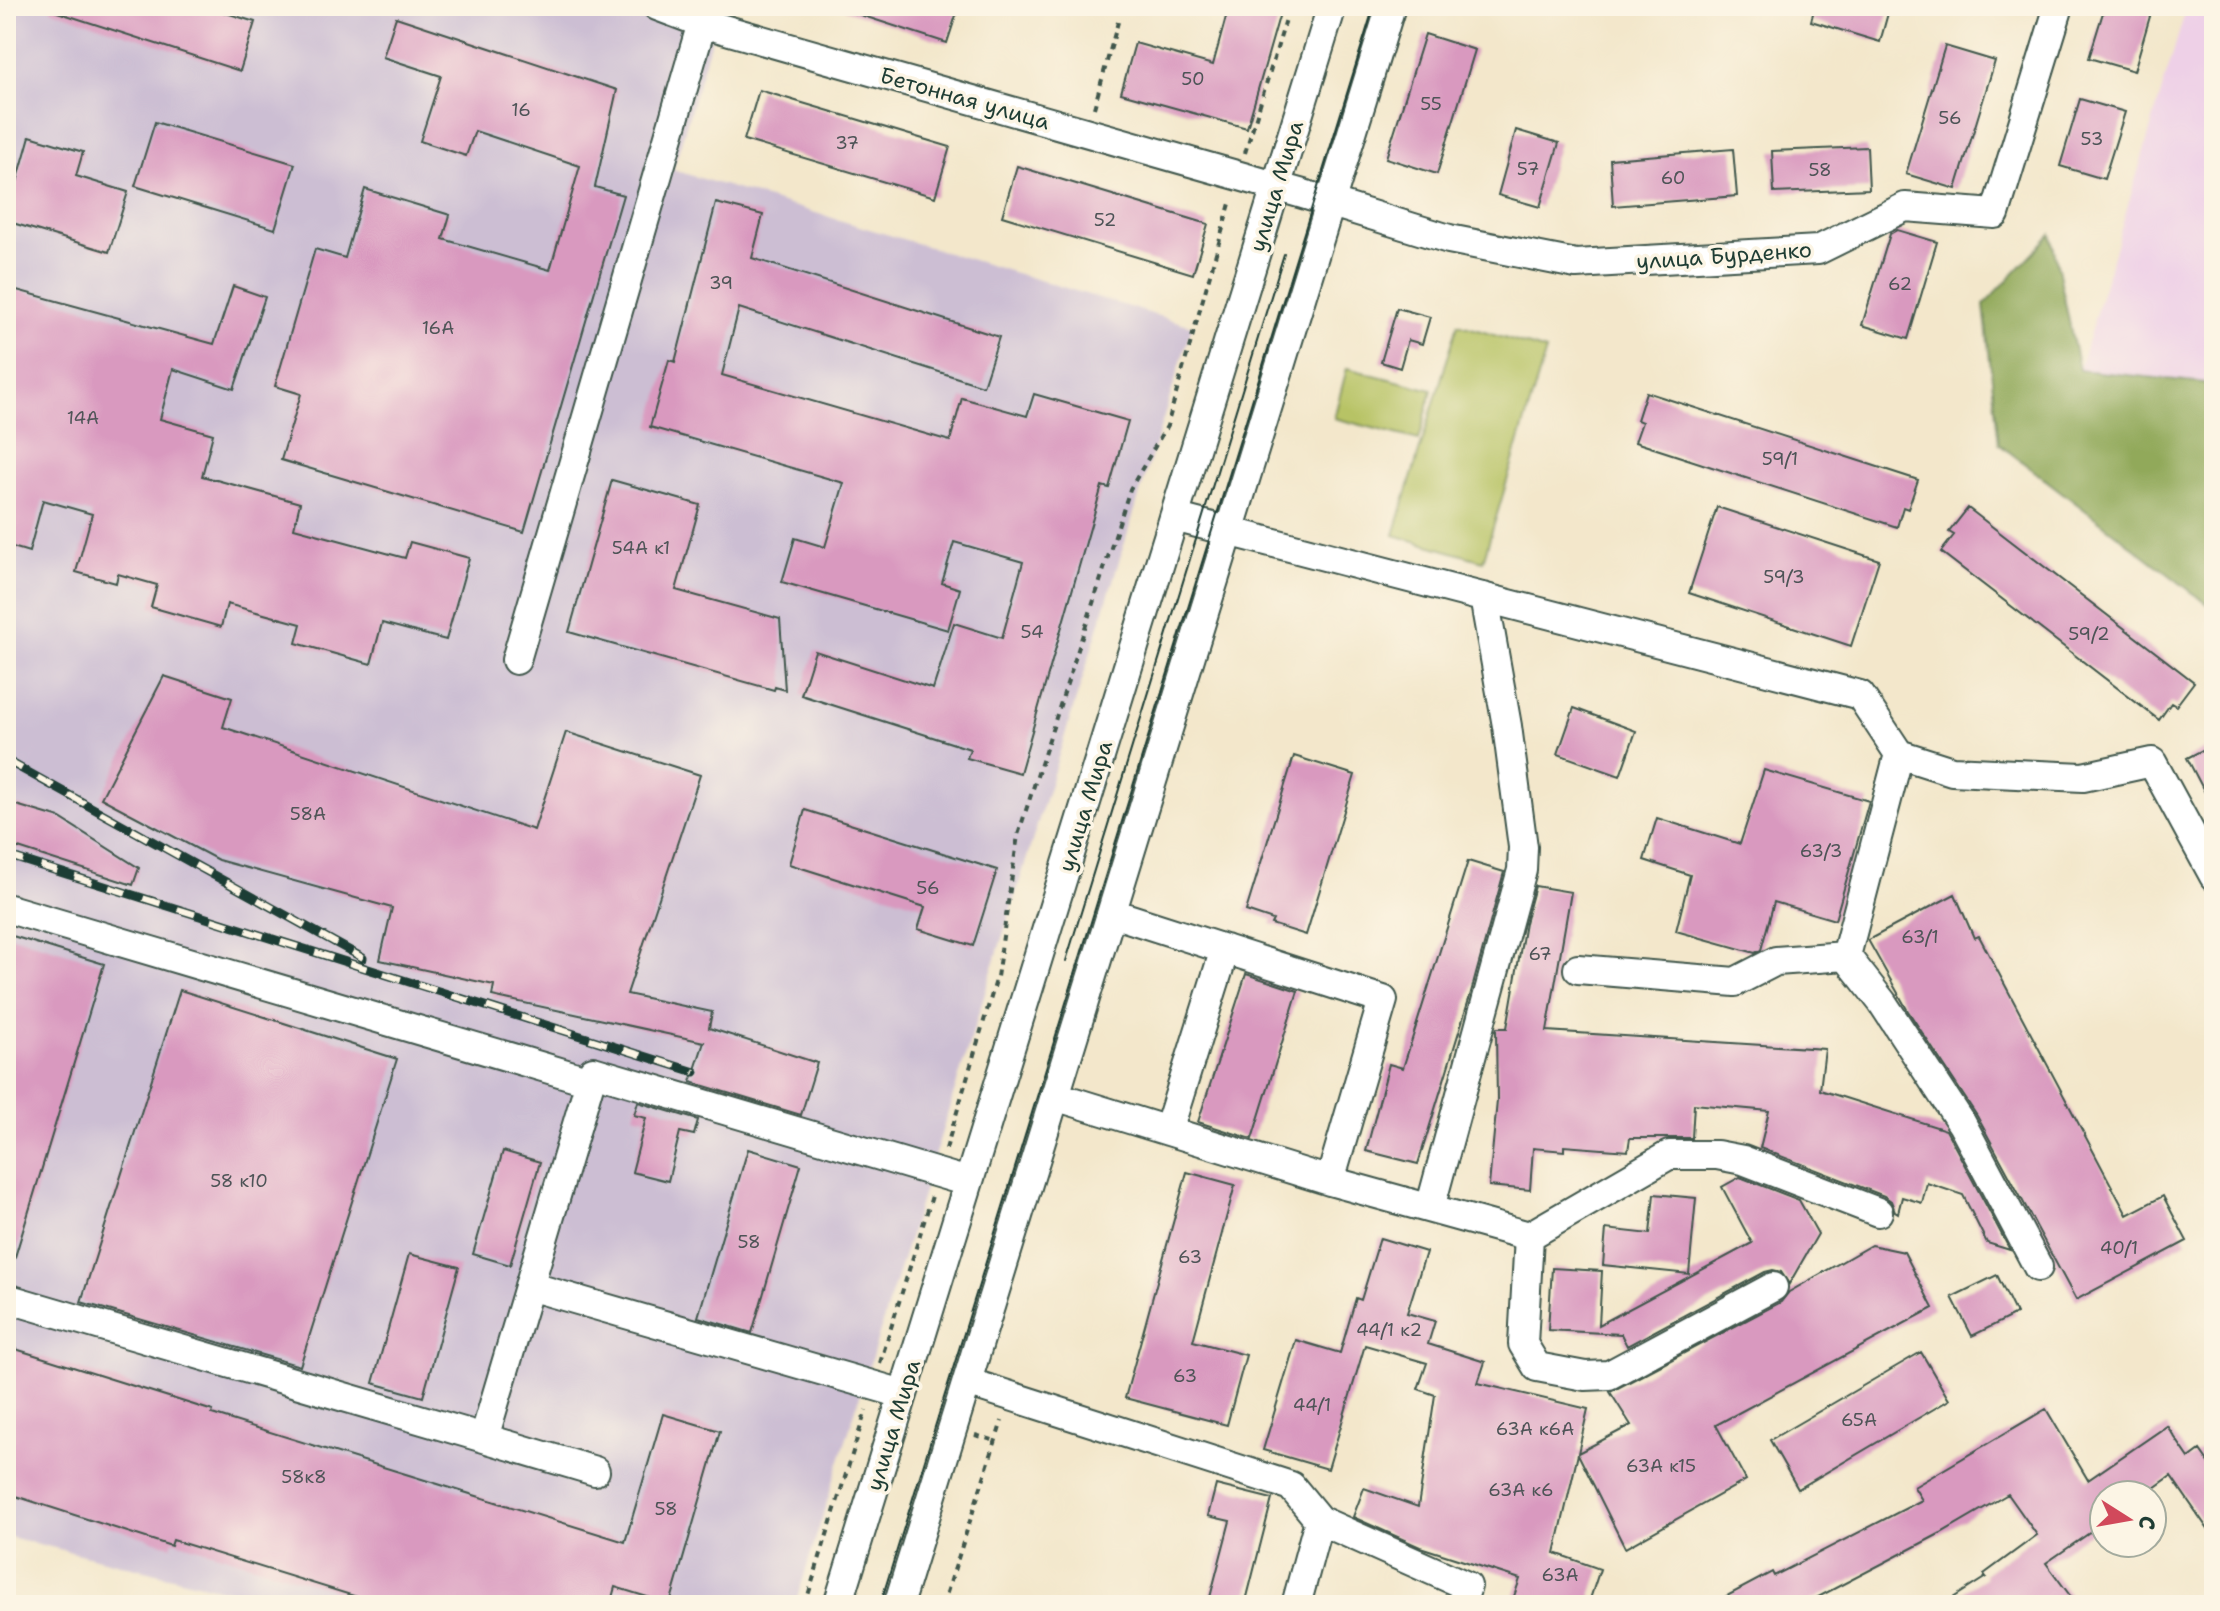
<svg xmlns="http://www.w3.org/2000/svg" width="2220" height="1611" font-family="'Shantell Sans',sans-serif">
	<rect width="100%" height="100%" fill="#fcf5e5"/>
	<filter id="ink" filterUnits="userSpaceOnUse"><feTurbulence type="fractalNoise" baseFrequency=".0125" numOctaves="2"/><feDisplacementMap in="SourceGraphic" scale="16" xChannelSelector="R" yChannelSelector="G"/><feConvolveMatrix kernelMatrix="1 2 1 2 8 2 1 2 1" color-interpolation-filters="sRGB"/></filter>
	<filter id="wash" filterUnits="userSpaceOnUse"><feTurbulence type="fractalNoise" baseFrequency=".006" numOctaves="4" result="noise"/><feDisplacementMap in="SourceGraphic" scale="32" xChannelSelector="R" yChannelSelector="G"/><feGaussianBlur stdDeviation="1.8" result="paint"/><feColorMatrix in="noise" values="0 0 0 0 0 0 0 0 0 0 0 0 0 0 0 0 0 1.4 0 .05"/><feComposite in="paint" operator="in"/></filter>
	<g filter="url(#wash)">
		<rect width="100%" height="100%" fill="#f3e7cb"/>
		<path fill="#eed0e7" d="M2187,6H2214V384L2079,370Z"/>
		<path fill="#ccbed3" d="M6,6H721L673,170L1192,326L795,1605H653L620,1598L618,1605H286L6,1536Z"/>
		<path fill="#b7c365" stroke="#6b804c" stroke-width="2" d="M1458,324L1546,351L1483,561L1394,535Z
			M1347,368L1432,390L1419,440L1334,418Z"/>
		<path fill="#91a95a" stroke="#587347" stroke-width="2" d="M2051,234L2079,370L2214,384V609L1999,444L1984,305Z"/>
		<g id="blocks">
			<path fill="#d999bf" d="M51,6H204L255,22L240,71L51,10Z
				M845,6H959L947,43L845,10Z
				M1229,6H1282L1247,128L1121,93L1135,43L1213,65Z
				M1815,6H1890L1880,42L1811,21Z
				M2105,6H2153L2134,71L2089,58Z
				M396,17L617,90L595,187L623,195L524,532L281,460L301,394L275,386L315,249L345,258L365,189L450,215L443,239L550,270L580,166L475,131L466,156L420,141L441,76L383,57Z
				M1425,34L1475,50L1437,174L1386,158Z
				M1945,46L1995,61L1956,189L1906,174Z
				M759,90L950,147L935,197L744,140Z
				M2080,99L2125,112L2104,179L2060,166Z
				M155,122L295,164L275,229L135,186Z
				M1516,130L1559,143L1540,207L1498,195Z
				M30,136L83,152L76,176L128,192L109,252L6,221Z
				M1867,147L1869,189L1774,193L1772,151Z
				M1733,149L1737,196L1613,206L1610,159Z
				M1017,166L1208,224L1193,274L1002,216Z
				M716,203L763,215L752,258L999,337L983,386L739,308L722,375L950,441L962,398L1027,416L1034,394L1128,421L1109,488L1102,486L1020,773L967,758L970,749L801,695L815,651L933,689L954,623L1002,638L1023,562L954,542L942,583L960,589L948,630L782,582L795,538L825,547L844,483L650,427L669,360L675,362Z
				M1897,230L1937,242L1908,339L1862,325L1890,234Z
				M233,286L265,297L234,389L173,369L160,419L213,434L202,476L300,503L294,528L405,558L410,542L469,558L446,640L382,623L371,664L296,643L301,624L227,604L221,627L151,607L157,585L118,574L116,583L76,572L92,514L43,500L29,552L6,545V287L214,344Z
				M1397,308L1430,317L1422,344L1408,340L1400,368L1381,362Z
				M1646,392L1918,480L1908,509L1903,507L1897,527L1635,442L1642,422L1637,420Z
				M612,480L700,505L676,590L780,619L785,690L775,687L774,690L569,632Z
				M1717,507L1879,560L1851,646L1689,593Z
				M1968,508L2194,682L2176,706L2171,703L2159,720L1941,552L1954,535L1949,532Z
				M164,676L232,698L223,727L534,830L566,732L700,775L627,994L712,1012L709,1028L817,1063L801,1115L691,1082L704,1042L492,996L494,985L380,960L392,908L218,860L101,798Z
				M1574,708L1636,731L1620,776L1558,754Z
				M2214,744V810L2187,758Z
				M1294,756L1355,775L1306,935L1271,924L1273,920L1246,911Z
				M1764,770L1869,801L1835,920L1774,902L1761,950L1755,953L1676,931L1690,875L1644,860L1657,818L1740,844Z
				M6,802L60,818L139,868L133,885L6,844Z
				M805,810L997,870L973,946L918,929L925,907L789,864Z
				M1468,861L1504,872L1470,996L1418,1164L1366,1151L1389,1064L1403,1068Z
				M1535,886L1571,892L1547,1031L1825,1049L1820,1090L1946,1130L2010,1250L1987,1243L1963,1195L1927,1183L1922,1203L1902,1197L1898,1213L1895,1211L1891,1201L1884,1196L1760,1148L1769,1111L1694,1104L1692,1138H1630L1628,1151L1564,1146V1151L1533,1148L1530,1190L1489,1186L1497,1101L1496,1030L1497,1028H1507L1525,923Z
				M1955,894L1974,938L1979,936L2127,1215L2163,1196L2187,1241L2076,1300L1977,1116L1908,1011L1868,940Z
				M6,934L104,964L11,1270L6,1269Z
				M1246,974L1298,991L1252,1139L1198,1122Z
				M180,990L397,1059L300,1366L81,1302Z
				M638,1102L698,1120L694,1135L680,1132L668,1181L632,1172L646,1118L634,1115Z
				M748,1149L801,1165L752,1333L698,1317Z
				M503,1151L540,1162L510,1265L473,1254Z
				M1187,1172L1235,1185L1193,1341L1246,1355L1227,1425L1125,1398Z
				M1740,1177L1799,1200L1818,1234L1789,1284L1781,1272L1773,1270L1765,1272L1627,1346L1621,1334L1548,1330L1552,1268L1602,1271L1599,1325L1752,1243L1722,1187Z
				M1654,1194L1696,1198L1689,1274L1603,1265L1606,1229L1650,1234Z
				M1380,1238L1426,1252L1407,1313L1435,1321L1428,1344L1485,1362L1478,1383L1588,1409L1578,1453L1631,1425L1610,1392L1781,1302L1789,1292L1871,1245L1904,1252L1933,1308L1716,1425L1746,1480L1625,1548L1578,1454L1555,1553L1600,1569L1588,1605H1511L1520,1579L1420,1547L1353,1517L1364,1488L1418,1507L1435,1395L1418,1389L1427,1363L1365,1345L1328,1469L1263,1450L1296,1340L1340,1353L1356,1298L1361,1300Z
				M409,1254L459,1267L423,1397L373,1383Z
				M1997,1275L2016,1314L1972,1336L1952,1297Z
				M6,1346L213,1411L212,1414L625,1542L663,1414L720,1431L670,1604L615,1587L610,1605H383L173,1540L171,1546L6,1493Z
				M1921,1352L1949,1400L1798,1489L1770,1440Z
				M2046,1409L2088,1480L2167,1426L2189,1458L2200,1450L2214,1470V1538L2171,1476L2144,1495H2104V1523L2046,1563L2077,1605H1942L1986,1577L1984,1574L2037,1535L2008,1494L1941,1533L1803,1605H1710L1772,1572L1774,1576L1922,1500L1914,1487Z
				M1216,1485L1272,1499L1245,1605H1208L1230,1521L1208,1516Z"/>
		</g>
	</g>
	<g filter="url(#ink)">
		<use href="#blocks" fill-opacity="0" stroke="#3f564b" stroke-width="2"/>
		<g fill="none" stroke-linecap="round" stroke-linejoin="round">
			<defs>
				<path id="minor" d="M657,6L702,23L1303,194L1449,239L1576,264L1818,250L1905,207L1995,214L2059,6
					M1174,517L1860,695L1899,754L1952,771L2083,777L2152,762L2214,876
					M516,660L702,23
					M6,908L590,1081
					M1846,956L1882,1002L1962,1124L2038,1267
					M1578,969L1735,982L1776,961L1846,956L1899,754
					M1055,1096L1330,1181L1383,1000L1112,913
					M1168,1131L1225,949
					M1330,1181L1529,1236L1523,1344L1537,1367L1585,1376L1609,1375L1773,1287
					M1430,1208L1522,870L1523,847L1507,726L1484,597
					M1529,1236L1669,1155H1717L1743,1160L1878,1212
					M529,1286L903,1394
					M6,1298L484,1438L593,1071L968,1182
					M967,1382L1291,1486L1319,1520L1296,1605
					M484,1438L595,1471
					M1319,1520L1467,1586L1461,1605
					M838,1605L1332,6
					M898,1605L1391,6"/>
			</defs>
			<use href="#minor" stroke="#3f564b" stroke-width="32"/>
			<path stroke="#3f564b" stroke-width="4" stroke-dasharray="6 6" stroke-linecap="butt" d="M1094,108L1118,22
				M1245,153L1290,6
				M946,1149L997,977L1018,835L1130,489L1167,426L1231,200
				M880,1363L932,1196
				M975,1435L996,1441
				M805,1605L866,1410
				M943,1605L1002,1421"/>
			<use href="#minor" stroke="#fff" stroke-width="28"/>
			<path stroke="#1f3d34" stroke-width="2" d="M1066,961L1284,254
				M880,1605L1374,6"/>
			<defs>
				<path id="rail" d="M6,760L363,958
					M6,855L695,1072"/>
			</defs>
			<use href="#rail" stroke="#1f3d34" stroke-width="9"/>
			<use href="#rail" stroke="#fcf5e5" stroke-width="6" stroke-dasharray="18" stroke-linecap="butt"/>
		</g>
	</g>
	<g text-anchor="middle" stroke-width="7" stroke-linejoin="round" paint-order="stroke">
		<g font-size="18" fill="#4e5457">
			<text x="1193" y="85">50</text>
			<text x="1431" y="110">55</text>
			<text x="521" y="116">16</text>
			<text x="1950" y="124">56</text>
			<text x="2092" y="145">53</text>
			<text x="847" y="149">37</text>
			<text x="1528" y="175">57</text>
			<text x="1820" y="176">58</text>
			<text x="1673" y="184">60</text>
			<text x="1105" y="226">52</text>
			<text x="721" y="289">39</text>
			<text x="1900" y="290">62</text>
			<text x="438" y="334">16А</text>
			<text x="83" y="424">14А</text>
			<text x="1780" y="465">59/1</text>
			<text x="641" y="554">54А к1</text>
			<text x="1784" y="583">59/3</text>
			<text x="1032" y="638">54</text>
			<text x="2089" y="640">59/2</text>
			<text x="308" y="820">58А</text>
			<text x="1821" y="857">63/3</text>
			<text x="928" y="894">56</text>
			<text x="1920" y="943">63/1</text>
			<text x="1540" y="960">67</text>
			<text x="239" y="1187">58 к10</text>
			<text x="749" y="1248">58</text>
			<text x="2119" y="1254">40/1</text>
			<text x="1190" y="1263">63</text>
			<text x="1389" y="1336">44/1 к2</text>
			<text x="1185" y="1382">63</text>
			<text x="1312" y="1411">44/1</text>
			<text x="1859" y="1426">65А</text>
			<text x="1535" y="1435">63А к6А</text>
			<text x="1661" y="1472">63А к15</text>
			<text x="304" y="1483">58к8</text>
			<text x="1521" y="1496">63А к6</text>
			<text x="666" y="1515">58</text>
			<text x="1560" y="1581">63А</text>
		</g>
		<g font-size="22" fill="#1f3d34" stroke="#fcf5e5">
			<text transform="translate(965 98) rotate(16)" y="8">Бетонная улица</text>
			<text transform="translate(1276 186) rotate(-73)" y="8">улица Мира</text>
			<text transform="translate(1724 255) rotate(-4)" y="8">улица Бурденко</text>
			<text transform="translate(1085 806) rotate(-73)" y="8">улица Мира</text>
			<text transform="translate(893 1425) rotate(-73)" y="8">улица Мира</text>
		</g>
	</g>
	<rect width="2220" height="1611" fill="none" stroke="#fcf5e5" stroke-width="32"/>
	<g transform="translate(2128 1519) rotate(101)"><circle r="38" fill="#fcf5e5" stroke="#a4ab9e" stroke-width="2"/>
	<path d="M0-6L14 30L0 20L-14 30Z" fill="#d1495b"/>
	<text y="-12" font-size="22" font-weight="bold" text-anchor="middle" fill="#1f3d34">С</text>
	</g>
</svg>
